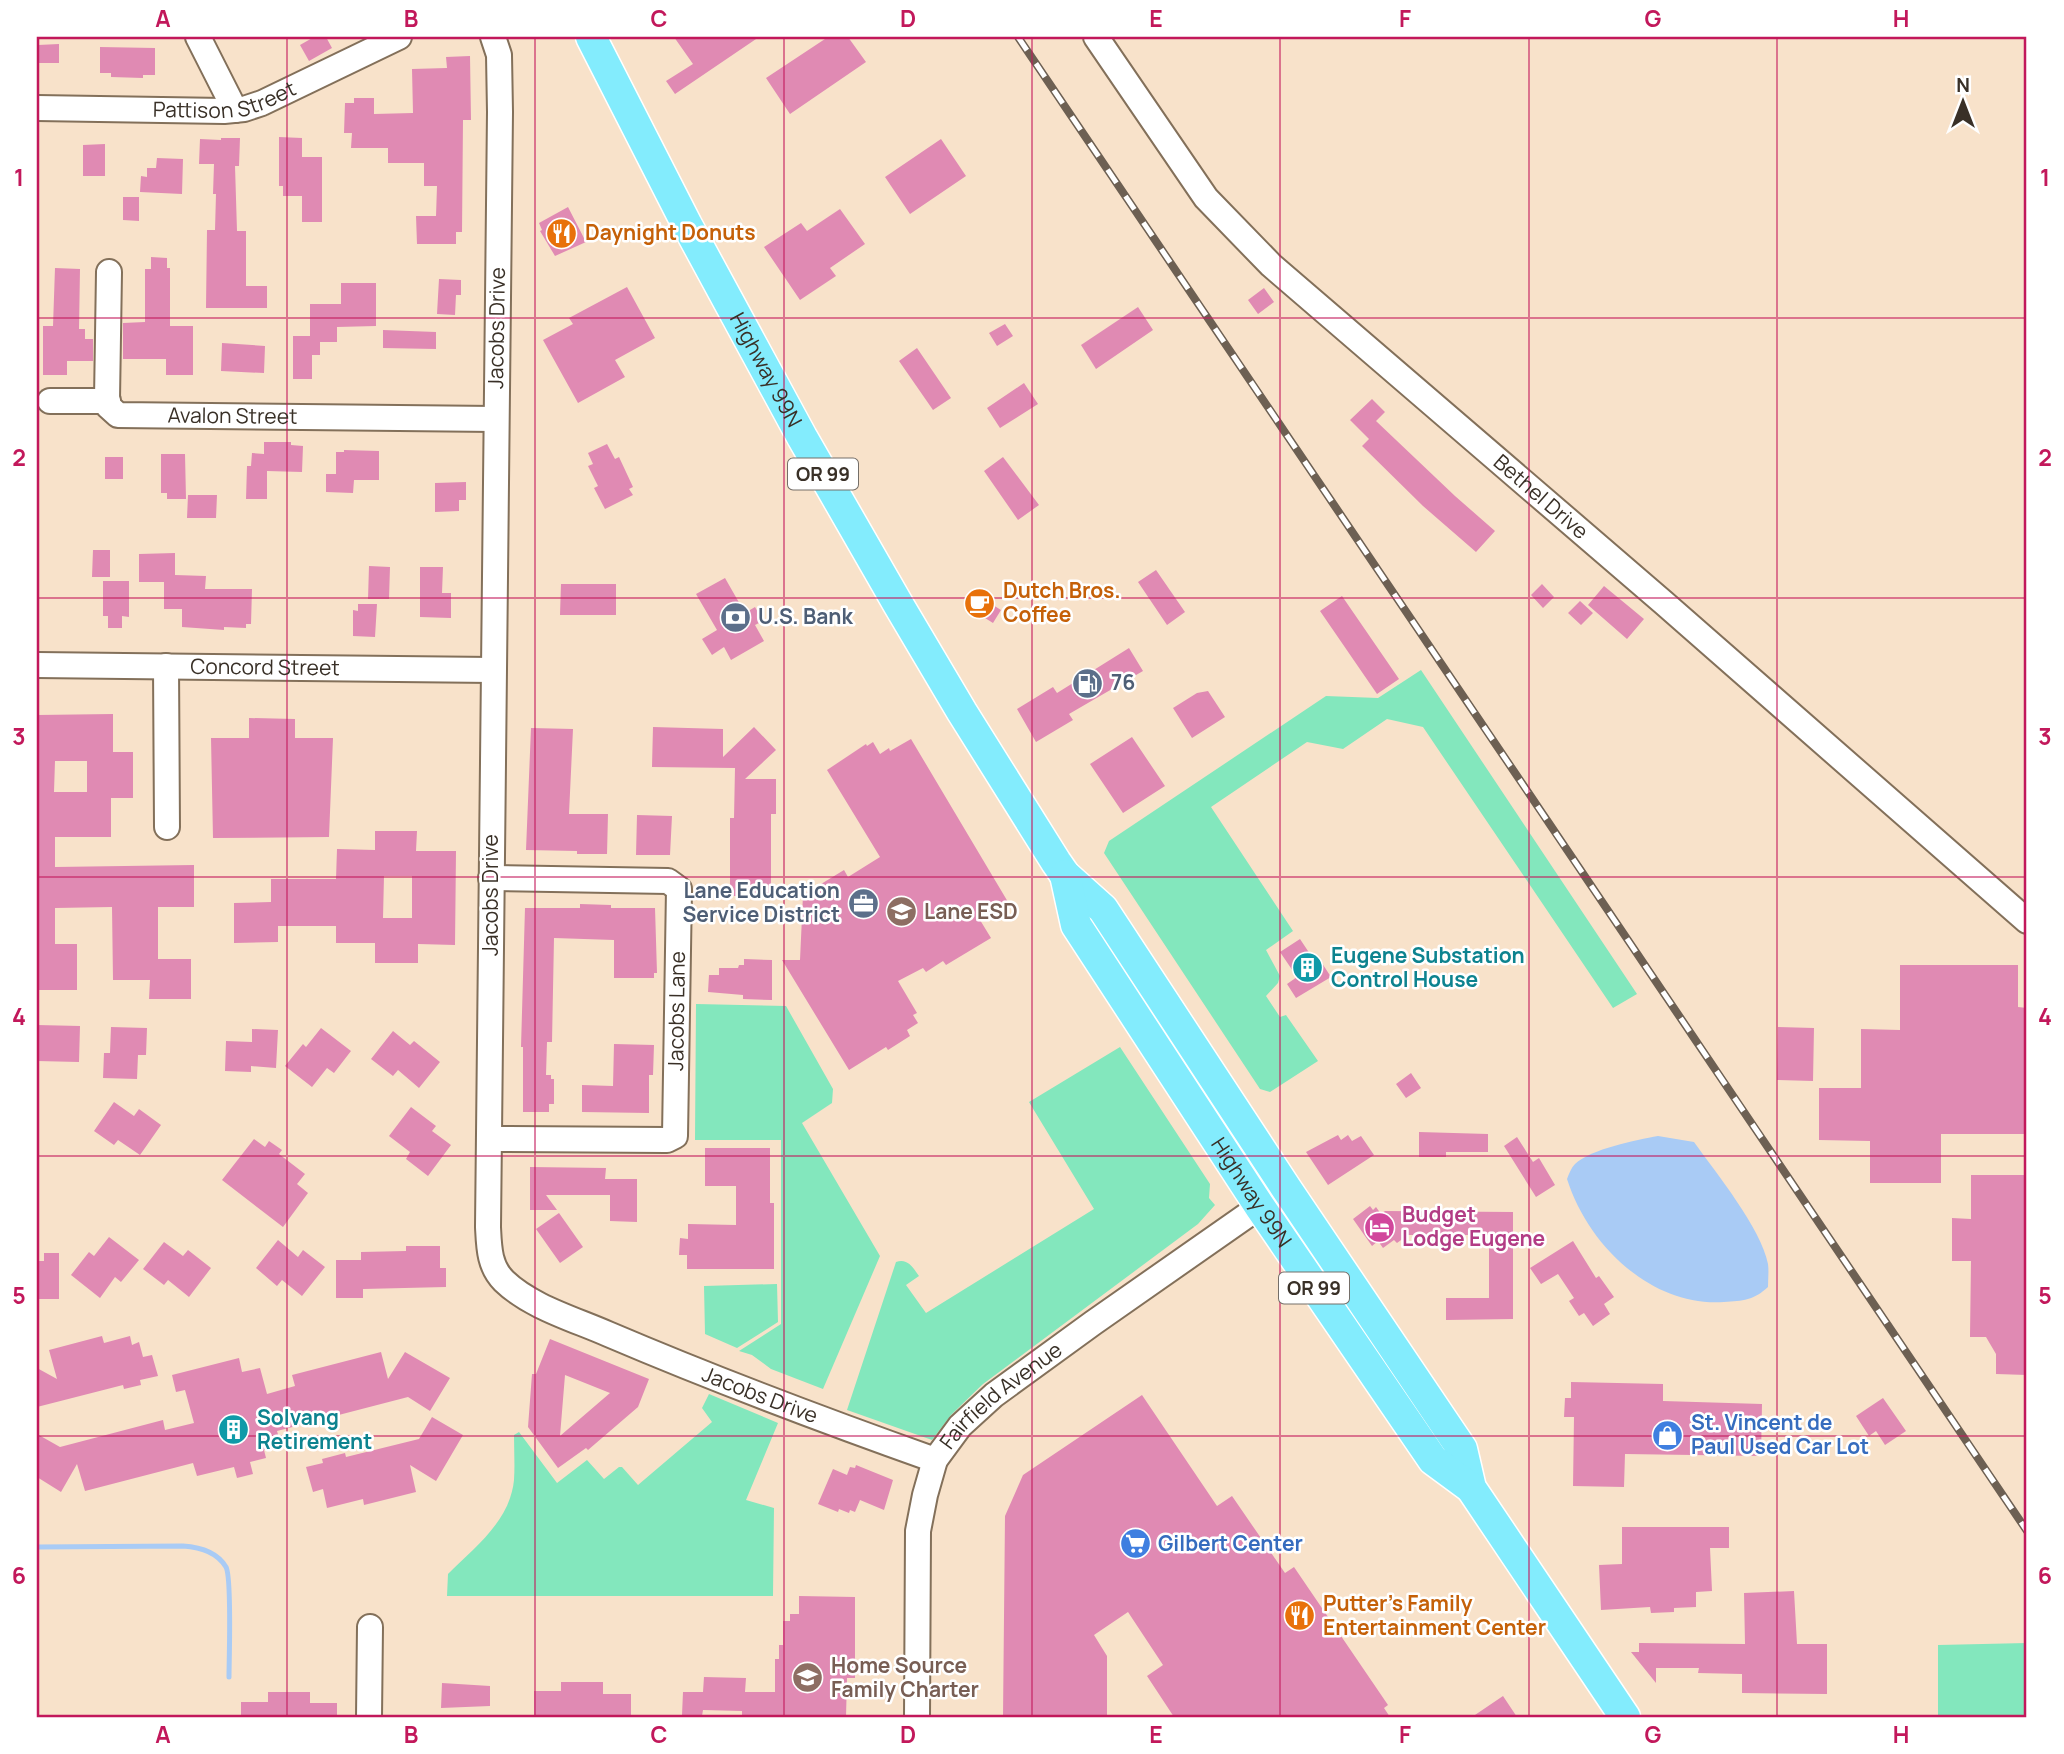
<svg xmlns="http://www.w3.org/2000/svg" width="2064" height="1754" font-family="Manrope,sans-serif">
	<rect width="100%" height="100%" fill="#f8e2ca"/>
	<path fill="#83e7bd" d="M1421,670L1637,994L1613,1008L1423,727L1387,719L1343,749L1307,742L1211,807L1293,931L1266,950L1280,976L1278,983L1266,996L1280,1017L1286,1015L1318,1061L1270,1092L1260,1089L1104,853L1109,841L1326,696L1378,698Z
		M696,1004L786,1006L833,1089L832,1103L802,1123L880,1256L823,1389L771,1369L752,1355L739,1351L781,1324V1140H695Z
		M1120,1047L1210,1184L1209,1198L1215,1205L1198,1224L983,1384L951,1415L932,1440L847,1410L896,1262C908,1258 913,1268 919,1276L906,1285L926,1313L1094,1209L1029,1102Z
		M777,1284L778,1322L737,1348L705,1334L704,1286Z
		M709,1394L778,1423L746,1500L774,1508L773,1596H447L448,1574C475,1547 510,1521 514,1480C515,1465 514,1450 514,1435L519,1432L557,1483L587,1460L604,1479L619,1467H622L638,1485L712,1422L702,1408Z
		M2027,1643V1717H1938V1645Z"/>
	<path fill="#a9cbf5" d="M1658,1136L1694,1142C1716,1173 1761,1228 1768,1264C1769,1272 1768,1279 1768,1287C1754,1300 1743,1301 1724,1302C1651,1307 1588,1245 1567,1179C1569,1174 1571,1168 1575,1164C1591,1149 1636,1140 1658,1136Z"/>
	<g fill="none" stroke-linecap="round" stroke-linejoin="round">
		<path stroke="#a9cbf5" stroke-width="5" d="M37,1547L183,1546C199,1547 217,1552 226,1567C232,1578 229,1658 229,1677"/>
	</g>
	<path fill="#e08ab3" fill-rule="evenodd" d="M314,37H326L332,48L309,61L300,45Z
		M674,37H759L675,94L666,81L693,64Z
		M828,37H848L866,62L790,114L766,78Z
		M59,44V63H39L38,45Z
		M100,47L155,48V75H143V78L111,77V73H100Z
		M470,56L471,120H463L462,232H456V244H417L416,216H436L437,186H424V163H388V148H351L352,133H344L345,103H354V98H374V114L413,113L412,69L447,68L446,57Z
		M279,137L302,138V157H322V222H302V196H283V186H279Z
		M221,138H240L239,166H235L237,231H246V286H267V308H206L207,230H215L216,194H213L214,164H199L200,139L221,140Z
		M941,139L966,176L910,214L885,177Z
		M105,144V176H83V145Z
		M157,158L183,159L182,194L140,192L141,176L147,177V168H156Z
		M123,197H139V221L123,220Z
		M568,207L586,242L555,256L540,231L542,230L539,223Z
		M840,209L865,244L830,268L836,276L800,300L764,247L801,223L807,231Z
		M151,257L167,258V268H170V326H193V375H166V359H123V323L145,322V269H151Z
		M55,268L80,269L79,329H85V339H93V361H67V375H43V326H53Z
		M439,279L461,280V295H456L455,315L437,314Z
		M341,283H376V326L337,327V342H320V355H312V379H293V336H310V304H341Z
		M627,287L655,338L615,360L625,377L578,403L543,340L573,324L569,318Z
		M1264,288L1274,302L1258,314L1248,300Z
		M1138,307L1153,330L1096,369L1081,345Z
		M1005,324L1013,336L997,346L989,333Z
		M383,330L436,332V349L383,348Z
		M222,343L265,346L264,373L221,371Z
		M917,348L951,398L933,410L899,361Z
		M1024,383L1038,404L1000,428L987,408Z
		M1372,399L1385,412L1376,421L1455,496L1495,531L1476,552L1423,506L1362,446L1369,439L1350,420Z
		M264,442H291V445L303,446L302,472L267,471V499H246L247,466H251L252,453L264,454Z
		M607,444L615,459L619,457L633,487L629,489L633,495L605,509L594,488L598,486L588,466L593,464L588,453Z
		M344,450L379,451V480H354L353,493L326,492V474H336V452H344Z
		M161,454H185L186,499H167V493H161Z
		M105,457H123V479H105Z
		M1003,457L1039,505L1018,520L984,471Z
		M466,482V500H459V511L435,512V483Z
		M188,495H217L216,518H187Z
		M93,550H110V577H92Z
		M175,553V575L206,576L205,589H252L251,624H246V628L224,627V630L182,627V609H164V582H139V554Z
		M369,566L390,567L389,599H368Z
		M420,567H443L442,593H451V618L420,617Z
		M1156,570L1185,612L1167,625L1138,582Z
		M725,578L745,613L755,607L763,621L755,625L764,641L731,660L724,647L712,655L702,639L717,630L696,594Z
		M103,581H129V617L122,616V628H108V616H103Z
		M561,584H616V615H560Z
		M1542,584L1554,597L1543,608L1531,595Z
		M1604,586L1644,619L1627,639L1588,605Z
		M977,595L1001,610L993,623L969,608Z
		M1342,596L1399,679L1377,694L1320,611Z
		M1580,601L1593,613L1581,625L1568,613Z
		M358,604H377L375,637L353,636V610L358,611Z
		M1129,648L1143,671L1069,714L1073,720L1036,742L1017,709L1053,687L1057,693Z
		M1208,691L1225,717L1192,738L1173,708L1197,693Z
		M113,714V752H133V798H111V837H55V867L194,865V907H158V959H191V999H149L150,980H113L112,907L55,908V944H77V990H37V715ZM55,761H87V792H54Z
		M249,718L295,719V738H333L329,837L213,838L211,738H249Z
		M653,727L723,729V757L754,727L776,750L745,779H776V814H771V896H730V818H734L735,768L652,767Z
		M531,728L573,729L569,814H608L607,854H577V851L526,850Z
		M1132,737L1165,786L1123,813L1090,764Z
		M911,739L1008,902L980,920L991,938L946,965L943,961L926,972L923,968L898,981L917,1013L913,1015L918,1023L907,1030L910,1036L888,1050L886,1047L849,1070L782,960H800L803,895L844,870L848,877L880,857L827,770L866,744L867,746L873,742L880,754L889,748L890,751Z
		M637,815L672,816L670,855H636Z
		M375,831H417L416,851H456L455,945L418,944V963H375V943H336V926H278V942L234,943V903L271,902V879H336L337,849L375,850ZM384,876H412V918H383Z
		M580,904L611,905V908H655L657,973H654V978H614V940L554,938L552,1042H547L546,1075H551V1079H554V1104H549V1112H523V1047H521L525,908H580Z
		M1300,939L1314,960L1318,957L1331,977L1296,998L1287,984L1297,977L1280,952Z
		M744,959L772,960V1000L743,999V995L708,992L709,975H719V968H738L739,965H744Z
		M1900,965H2018V1007L2027,1008V1134H1941V1183H1870V1141L1819,1140V1088H1861V1029L1900,1030Z
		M37,1025L80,1026L79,1062L37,1061Z
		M111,1027L147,1028L146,1055H138L137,1079L103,1078L104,1053H110Z
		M1778,1027L1814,1028L1813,1081L1777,1080Z
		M321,1028L351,1051L334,1073L327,1068L312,1087L285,1066L303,1044L306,1047Z
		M252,1029L278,1030L276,1068L251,1066V1072L225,1071L226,1041L252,1042Z
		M393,1031L410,1045L414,1041L440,1062L419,1088L398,1070L393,1076L371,1059Z
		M614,1044L654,1045L653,1075H649V1113L582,1112V1085L613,1086Z
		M1411,1073L1421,1088L1406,1098L1396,1084Z
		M114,1102L134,1116L139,1109L161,1125L140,1155L118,1140L114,1145L94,1131Z
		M411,1107L436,1126L432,1131L451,1145L428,1176L406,1159L410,1152L389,1136Z
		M1419,1132L1488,1134V1152H1446V1157H1419Z
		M1338,1135L1341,1140L1348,1135L1352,1141L1361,1136L1374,1155L1328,1185L1306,1152Z
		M1517,1137L1533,1162L1539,1158L1555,1185L1536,1197L1504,1146Z
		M254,1139L265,1147L269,1141L282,1150L279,1154L305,1174L297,1184L308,1193L283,1227L222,1180Z
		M705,1148H770V1203H774V1269H687V1255H679L680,1238L688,1239V1224L736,1225V1186H705Z
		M530,1167L606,1168L605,1179H637V1222L610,1221V1195H546L557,1210H530Z
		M1971,1175H2027V1375L1996,1374V1354L1986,1337H1970L1971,1261H1952V1218L1971,1219Z
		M1370,1206L1373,1210L1376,1207L1381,1214L1385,1211L1513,1212V1319L1446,1320V1298H1489V1235H1408L1397,1243L1394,1240L1383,1248L1378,1241L1372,1246L1353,1219Z
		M559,1213L583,1247L560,1263L536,1229Z
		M109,1237L139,1260L121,1282L115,1277L100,1298L71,1275L89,1252L94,1256Z
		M278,1240L298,1257L303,1250L325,1267L302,1296L282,1280L277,1286L256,1268Z
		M1573,1241L1596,1278L1599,1276L1614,1297L1604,1304L1610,1314L1593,1326L1584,1313L1579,1316L1569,1301L1574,1298L1558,1274L1541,1284L1530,1268Z
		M164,1242L183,1256L188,1250L211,1268L189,1297L168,1280L164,1285L143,1269Z
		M406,1246H440V1268H446V1287L363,1289V1298H336V1260H361V1252L406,1251Z
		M44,1253H59V1299H37V1261H44Z
		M102,1336L104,1343L130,1336L132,1345L139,1342L143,1357L152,1355L158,1376L140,1380L141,1385L124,1389L123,1385L37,1407V1368L57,1379L49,1350Z
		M550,1339L649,1379L638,1407L588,1450L586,1448L558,1468L528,1427L532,1374H536ZM565,1375L610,1393L560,1436Z
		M381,1352L388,1379L405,1352L450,1378L430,1411L408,1397L277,1431L279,1438L270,1440L272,1448L264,1450L266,1458L250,1462L253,1474L237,1478L234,1467L197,1476L193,1463L85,1491L77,1464L61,1492L37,1477V1434L60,1447L163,1420L165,1430L194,1423L185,1390L176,1392L172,1375L239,1358L242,1372L260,1368L267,1394L295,1386L292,1375Z
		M1571,1382L1663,1384V1401L1762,1404L1761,1456L1625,1454L1624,1487L1573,1486L1574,1417H1564L1565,1398H1571Z
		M1142,1395L1217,1506L1232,1496L1285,1573L1294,1567L1388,1705L1384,1708L1390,1717H1174L1147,1676L1163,1665L1128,1612L1094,1635L1107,1656V1717H1003L1005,1516L1023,1475Z
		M1883,1398L1906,1431L1885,1445L1876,1431L1869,1436L1856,1416Z
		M432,1417L463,1435L436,1481L410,1465L416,1492L364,1505L363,1499L327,1508L323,1489L313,1492L306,1467L323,1463L322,1459L345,1453L346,1457L419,1439Z
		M856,1465L893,1480L884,1510L860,1500L855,1512L850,1510L849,1513L839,1509L838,1512L818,1504L833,1469L847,1475L850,1467L855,1468Z
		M1622,1527H1729V1548H1710L1712,1591L1696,1592V1607L1674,1608V1612L1651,1613L1650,1607L1601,1610L1599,1565L1622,1564Z
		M1794,1591L1797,1644H1827V1694L1742,1693V1674L1698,1673L1699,1668H1656V1683L1631,1652H1639V1643L1745,1644L1744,1593Z
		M799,1596L855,1597V1678H847L846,1717L742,1716V1711L703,1710L702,1716L682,1715L683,1692H703L704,1677L746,1678L745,1692H775V1659H779V1645H783V1621H790V1614H799Z
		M561,1682H603V1694H631V1717H602V1715L534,1717V1691H561Z
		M442,1683L490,1686V1706L441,1708Z
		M268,1692H310V1703H337V1717H241V1702H268Z
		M1503,1696L1517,1717H1472Z"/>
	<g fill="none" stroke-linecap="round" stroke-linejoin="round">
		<defs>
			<g id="minor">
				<path d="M198,37L235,110"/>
				<path id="s1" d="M493,37L499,55L500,112L488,1227C489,1247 489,1266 504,1281C531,1307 574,1319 608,1334C716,1380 825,1421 935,1460"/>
				<path id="s2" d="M1096,37L1206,198L1271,265L1664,603L2027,921"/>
				<path id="s3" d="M37,108L224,111L244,109L262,103L399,37"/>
				<path id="s4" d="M109,272L107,399L108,406L118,415L495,419"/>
				<path d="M50,401H108"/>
				<path id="s5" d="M37,665L493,670"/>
				<path d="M166,666L167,827"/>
				<path id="s6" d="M489,1139L667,1140L675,1136L679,889L668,881L491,878"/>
				<path d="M369,1717L370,1627"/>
				<path id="s7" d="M917,1717L918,1531L925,1495L935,1460L960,1426L994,1395L1093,1323L1286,1188"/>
			</g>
			<g id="major">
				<path id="s8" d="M591,37L687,225L802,437L898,604L962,712L1056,862L1065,875L1103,909L1286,1188L1462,1449L1471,1488L1625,1717"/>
				<path id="s9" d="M1065,875L1076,925L1260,1207L1433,1460L1471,1488"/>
			</g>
		</defs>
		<use href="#minor" stroke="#83705a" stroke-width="28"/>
		<use href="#major" stroke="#fff" stroke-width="33"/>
		<use href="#minor" stroke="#fff" stroke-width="24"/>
		<use href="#major" stroke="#83ecfd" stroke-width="30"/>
		<defs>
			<path id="rail" d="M1018,37L2027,1531"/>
		</defs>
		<use href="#rail" stroke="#6d6053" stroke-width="8"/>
		<use href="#rail" stroke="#fff" stroke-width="5" stroke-dasharray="16" stroke-linecap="butt"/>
	</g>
	<path fill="none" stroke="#c2185b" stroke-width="2" stroke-opacity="0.55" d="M287,37V1717M535,37V1717M784,37V1717M1032,37V1717M1280,37V1717M1529,37V1717M1777,37V1717M37,318H2027M37,598H2027M37,877H2027M37,1156H2027M37,1436H2027"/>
	<defs>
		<symbol id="restaurant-disc" viewBox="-11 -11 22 22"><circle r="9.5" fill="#e8710a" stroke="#fff"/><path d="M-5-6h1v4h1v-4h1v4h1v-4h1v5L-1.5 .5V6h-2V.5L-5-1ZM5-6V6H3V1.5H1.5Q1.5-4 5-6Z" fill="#fff"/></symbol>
		<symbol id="cafe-disc" viewBox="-11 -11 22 22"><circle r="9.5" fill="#e8710a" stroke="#fff"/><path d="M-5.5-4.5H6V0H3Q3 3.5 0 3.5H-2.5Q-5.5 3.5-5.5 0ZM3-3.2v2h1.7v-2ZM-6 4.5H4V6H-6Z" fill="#fff"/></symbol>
		<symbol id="bank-disc" viewBox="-11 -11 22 22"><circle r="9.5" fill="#5c6f8a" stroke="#fff"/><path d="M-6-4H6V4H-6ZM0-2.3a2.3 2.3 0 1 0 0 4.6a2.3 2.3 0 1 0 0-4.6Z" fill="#fff"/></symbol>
		<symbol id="fuel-disc" viewBox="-11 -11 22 22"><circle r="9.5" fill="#5c6f8a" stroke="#fff"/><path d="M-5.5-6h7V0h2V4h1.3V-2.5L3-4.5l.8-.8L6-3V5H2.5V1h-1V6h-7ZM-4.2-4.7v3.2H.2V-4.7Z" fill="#fff"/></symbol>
		<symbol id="office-disc" viewBox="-11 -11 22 22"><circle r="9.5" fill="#5c6f8a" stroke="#fff"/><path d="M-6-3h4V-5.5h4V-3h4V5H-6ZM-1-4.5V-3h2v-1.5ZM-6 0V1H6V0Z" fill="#fff"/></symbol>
		<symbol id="school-disc" viewBox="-11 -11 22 22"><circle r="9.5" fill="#8d6e63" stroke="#fff"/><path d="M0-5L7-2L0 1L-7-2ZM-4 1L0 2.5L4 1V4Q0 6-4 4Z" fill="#fff"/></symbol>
		<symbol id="building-disc" viewBox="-11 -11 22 22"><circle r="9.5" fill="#0f9aa8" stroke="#fff"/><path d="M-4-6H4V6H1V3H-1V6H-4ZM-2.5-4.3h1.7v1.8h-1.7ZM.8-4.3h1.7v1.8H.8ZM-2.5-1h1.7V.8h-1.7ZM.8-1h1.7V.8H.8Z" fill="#fff"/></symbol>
		<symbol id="hotel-disc" viewBox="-11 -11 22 22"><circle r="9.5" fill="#d1479c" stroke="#fff"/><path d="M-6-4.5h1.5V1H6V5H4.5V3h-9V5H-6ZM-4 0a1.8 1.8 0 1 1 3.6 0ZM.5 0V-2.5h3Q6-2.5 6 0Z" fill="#fff"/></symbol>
		<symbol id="shop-disc" viewBox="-11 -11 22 22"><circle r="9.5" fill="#3f7fe0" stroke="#fff"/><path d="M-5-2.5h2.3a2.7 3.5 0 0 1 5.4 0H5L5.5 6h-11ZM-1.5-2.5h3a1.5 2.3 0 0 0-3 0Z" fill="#fff"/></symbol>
		<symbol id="supermarket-disc" viewBox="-11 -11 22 22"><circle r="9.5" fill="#3f7fe0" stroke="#fff"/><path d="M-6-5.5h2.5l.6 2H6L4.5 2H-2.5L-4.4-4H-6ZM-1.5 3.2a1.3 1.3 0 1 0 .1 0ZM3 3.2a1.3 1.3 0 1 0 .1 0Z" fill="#fff"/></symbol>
	</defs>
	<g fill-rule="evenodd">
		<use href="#restaurant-disc" x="544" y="216" width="35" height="35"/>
		<use href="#cafe-disc" x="962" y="586" width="35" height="35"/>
		<use href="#bank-disc" x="718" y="600" width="35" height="35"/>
		<use href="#fuel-disc" x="1070" y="666" width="35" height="35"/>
		<use href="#office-disc" x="846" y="886" width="35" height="35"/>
		<use href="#school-disc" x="884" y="894" width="35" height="35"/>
		<use href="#building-disc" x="1290" y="950" width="35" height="35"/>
		<use href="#hotel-disc" x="1362" y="1210" width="35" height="35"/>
		<use href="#building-disc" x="216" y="1412" width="35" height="35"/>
		<use href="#shop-disc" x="1650" y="1418" width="35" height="35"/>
		<use href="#supermarket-disc" x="1118" y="1526" width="35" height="35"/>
		<use href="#restaurant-disc" x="1282" y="1598" width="35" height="35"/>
		<use href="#school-disc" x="790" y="1660" width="35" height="35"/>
	</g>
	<g text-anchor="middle" stroke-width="5" stroke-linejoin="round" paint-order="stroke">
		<g fill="#fff" stroke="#746e68" stroke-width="2">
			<rect x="788" y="458.5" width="70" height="31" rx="5"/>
			<rect x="1279" y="1272.5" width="70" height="31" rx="5"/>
		</g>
		<g font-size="19" font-weight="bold" fill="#393027">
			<text x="823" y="481">OR 99</text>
			<text x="1314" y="1295">OR 99</text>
		</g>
		<g font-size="21" fill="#393027" stroke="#fff">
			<text dy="7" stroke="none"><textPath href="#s3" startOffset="189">Pattison Street</textPath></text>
			<text transform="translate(497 328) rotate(-89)" y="7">Jacobs Drive</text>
			<text dy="7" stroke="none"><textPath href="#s8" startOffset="376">Highway 99N</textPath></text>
			<text dy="7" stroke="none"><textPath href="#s4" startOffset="262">Avalon Street</textPath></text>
			<text dy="7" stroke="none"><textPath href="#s2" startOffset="644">Bethel Drive</textPath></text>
			<text dy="7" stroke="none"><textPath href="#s5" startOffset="228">Concord Street</textPath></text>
			<text transform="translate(491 895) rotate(-90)" y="7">Jacobs Drive</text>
			<text dy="7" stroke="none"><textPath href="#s6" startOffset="312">Jacobs Lane</textPath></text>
			<text dy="7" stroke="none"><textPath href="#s9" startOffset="371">Highway 99N</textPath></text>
			<text dy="7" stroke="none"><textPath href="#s1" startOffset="1530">Jacobs Drive</textPath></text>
			<text dy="7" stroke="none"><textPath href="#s7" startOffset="352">Fairfield Avenue</textPath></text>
		</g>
		<g font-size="21" font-weight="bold" fill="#c56008" stroke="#fff" text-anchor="start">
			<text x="585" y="240">Daynight Donuts</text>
			<text x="1003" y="598">Dutch Bros.<tspan x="1003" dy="24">Coffee</tspan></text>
			<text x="1323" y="1611">Putter's Family<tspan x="1323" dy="24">Entertainment Center</tspan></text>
		</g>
		<g font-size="21" font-weight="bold" fill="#4e5e75" stroke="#fff" text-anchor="start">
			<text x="758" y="624">U.S. Bank</text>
			<text x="1111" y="690">76</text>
			<text x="840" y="898" text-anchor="end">Lane Education<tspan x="840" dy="24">Service District</tspan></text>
		</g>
		<g font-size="21" font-weight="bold" fill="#785e54" stroke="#fff" text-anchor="start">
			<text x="924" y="919">Lane ESD</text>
			<text x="831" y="1673">Home Source<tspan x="831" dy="24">Family Charter</tspan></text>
		</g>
		<g font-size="21" font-weight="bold" fill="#0d838f" stroke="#fff" text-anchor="start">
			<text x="1331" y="963">Eugene Substation<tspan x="1331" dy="24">Control House</tspan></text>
			<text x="257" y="1425">Solvang<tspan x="257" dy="24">Retirement</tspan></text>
		</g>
		<g font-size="21" font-weight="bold" fill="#b23c85" stroke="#fff" text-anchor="start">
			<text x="1402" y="1222">Budget<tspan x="1402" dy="24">Lodge Eugene</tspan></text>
		</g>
		<g font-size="21" font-weight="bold" fill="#366cbe" stroke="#fff" text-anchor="start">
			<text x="1691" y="1430">St. Vincent de<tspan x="1691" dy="24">Paul Used Car Lot</tspan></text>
			<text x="1158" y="1551">Gilbert Center</text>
		</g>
	</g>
	<rect width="2064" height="1754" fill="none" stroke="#ffffff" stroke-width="77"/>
	<g transform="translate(1963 102)" stroke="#ffffff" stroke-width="5" paint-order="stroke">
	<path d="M0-5L12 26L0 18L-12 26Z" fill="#393027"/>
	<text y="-10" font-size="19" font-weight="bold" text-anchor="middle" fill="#393027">N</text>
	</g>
	<rect x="38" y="38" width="1987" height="1678" fill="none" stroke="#c2185b" stroke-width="2.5"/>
	<g font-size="23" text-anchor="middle" font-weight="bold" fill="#c2185b">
		<text x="163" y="27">A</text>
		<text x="411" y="27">B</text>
		<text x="659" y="27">C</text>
		<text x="908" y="27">D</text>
		<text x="1156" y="27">E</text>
		<text x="1405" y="27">F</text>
		<text x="1653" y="27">G</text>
		<text x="1901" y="27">H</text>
		<text x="19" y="186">1</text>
		<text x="2045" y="186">1</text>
		<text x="19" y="466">2</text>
		<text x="2045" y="466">2</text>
		<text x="19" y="745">3</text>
		<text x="2045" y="745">3</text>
		<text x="19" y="1025">4</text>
		<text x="2045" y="1025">4</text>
		<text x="19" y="1304">5</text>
		<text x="2045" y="1304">5</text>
		<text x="19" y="1584">6</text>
		<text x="2045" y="1584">6</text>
		<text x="163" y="1743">A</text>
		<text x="411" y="1743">B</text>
		<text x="659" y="1743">C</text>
		<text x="908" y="1743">D</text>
		<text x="1156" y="1743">E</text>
		<text x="1405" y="1743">F</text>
		<text x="1653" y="1743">G</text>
		<text x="1901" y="1743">H</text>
	</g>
</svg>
